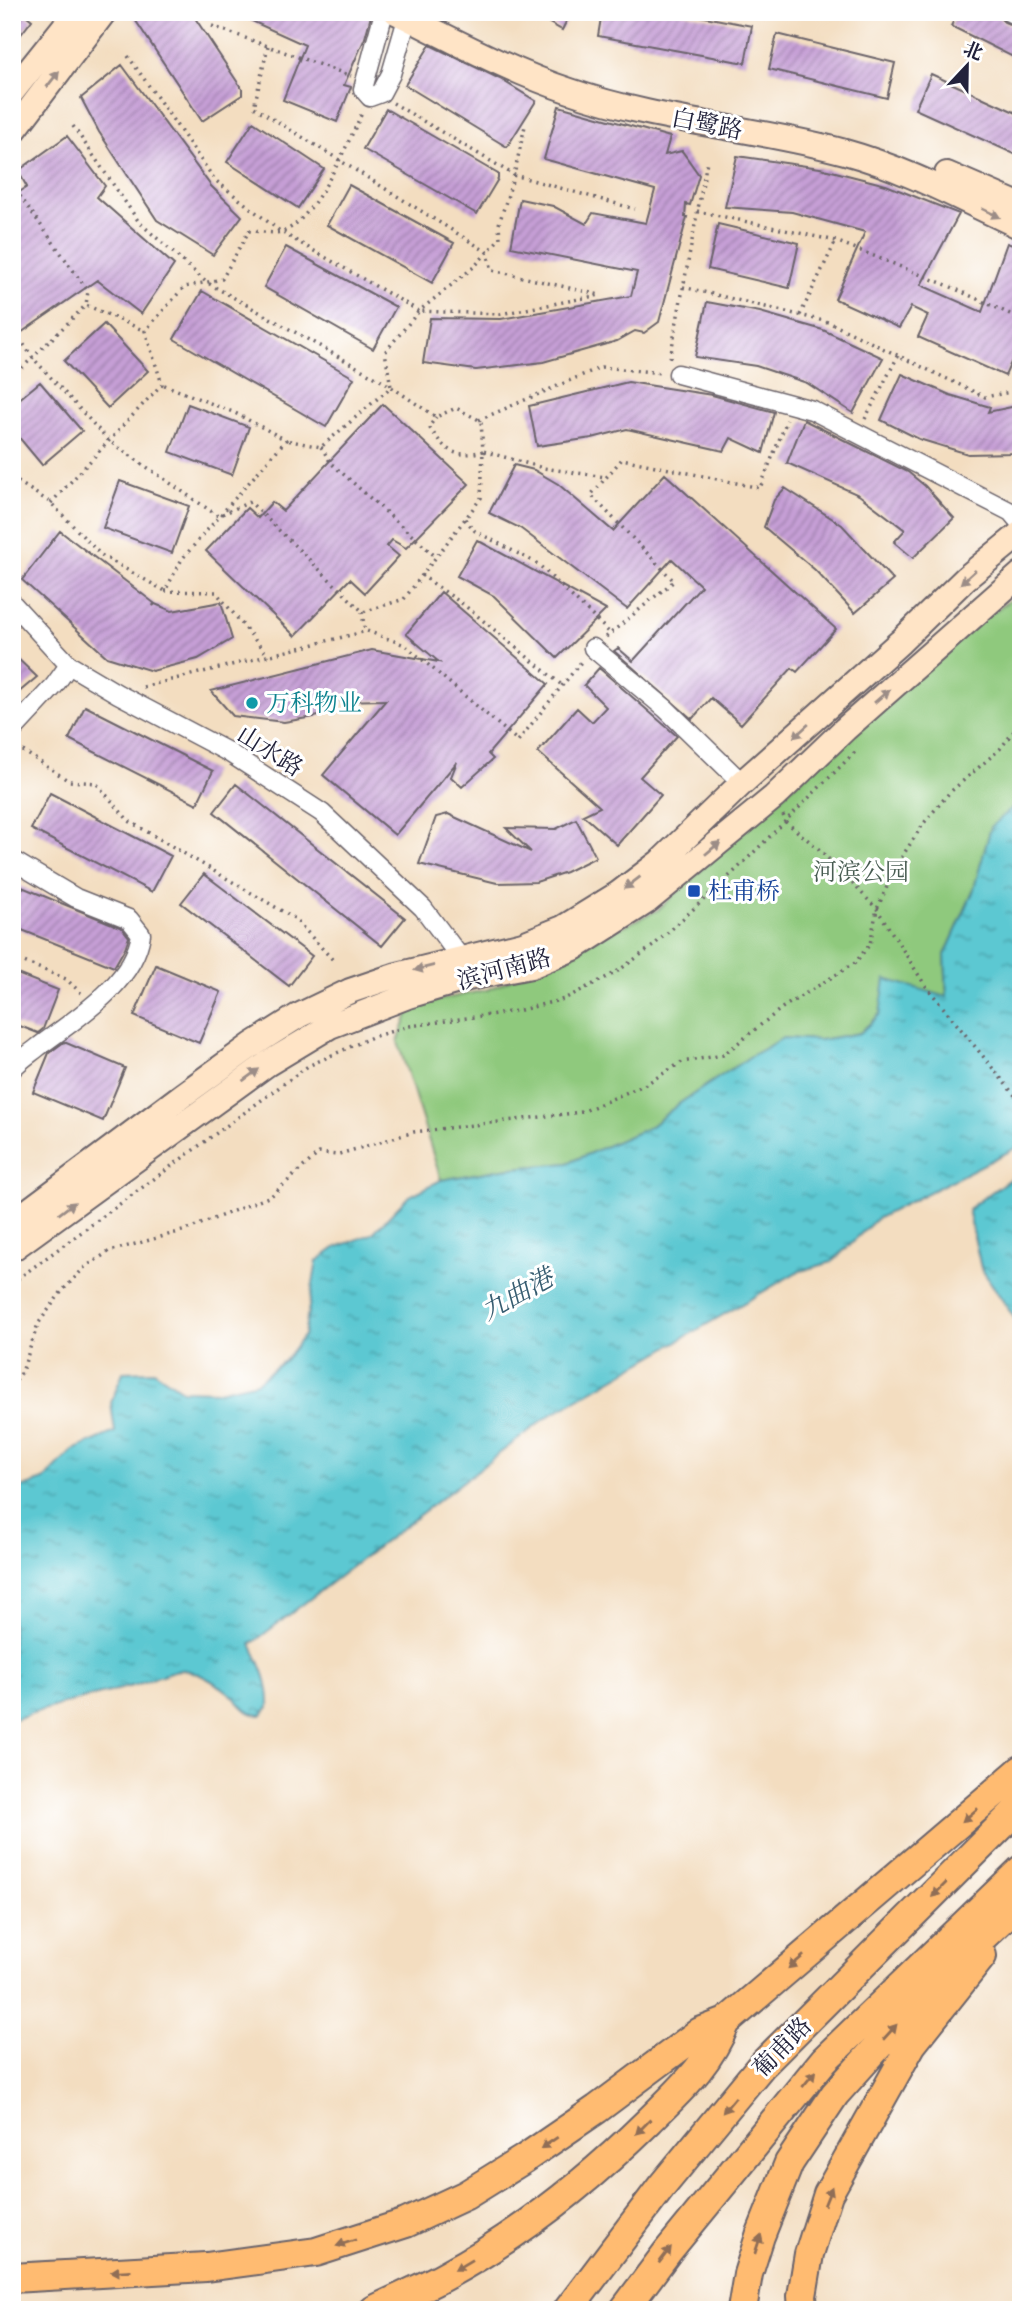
<svg xmlns="http://www.w3.org/2000/svg" width="1033" height="2322" font-family="'IM FELL Great Primer','Noto Serif SC',serif">
	<defs>
		<pattern id="water-ripples" width="26" height="14" patternUnits="userSpaceOnUse" patternTransform="scale(1.75)"><rect width="26" height="14" fill="#5cc8d2"/><path d="M2 4q2-2 4 0t4 0M15 11q2-2 4 0t4 0" fill="none" stroke="#4ca2ac"/></pattern>
		<pattern id="building-hatch" width="6" height="6" patternUnits="userSpaceOnUse" patternTransform="scale(1.75)"><rect width="6" height="6" fill="#c69fd6"/><path d="M-1 1l2-2M0 6l6-6M5 7l2-2" fill="none" stroke="#a081af"/></pattern>
	</defs>
	<rect width="100%" height="100%" fill="#fff"/>
	<filter id="ink" filterUnits="userSpaceOnUse"><feTurbulence type="fractalNoise" baseFrequency=".0143" numOctaves="2"/><feDisplacementMap in="SourceGraphic" scale="14" xChannelSelector="R" yChannelSelector="G"/><feConvolveMatrix kernelMatrix="1 2 1 2 8 2 1 2 1" color-interpolation-filters="sRGB"/></filter>
	<filter id="wash" filterUnits="userSpaceOnUse"><feTurbulence type="fractalNoise" baseFrequency=".00686" numOctaves="4" result="noise"/><feDisplacementMap in="SourceGraphic" scale="28" xChannelSelector="R" yChannelSelector="G"/><feGaussianBlur stdDeviation="1.57" result="paint"/><feColorMatrix in="noise" values="0 0 0 0 0 0 0 0 0 0 0 0 0 0 0 0 0 1.4 0 .05"/><feComposite in="paint" operator="in"/></filter>
	<g filter="url(#wash)">
		<rect width="100%" height="100%" fill="#f3ddc0"/>
		<path fill="#8fc97d" stroke="#58765c" stroke-width="2" d="M1021,592V800L991,828L973,892L945,955L947,997L880,1014L860,1033L820,1040L783,1038L751,1056L680,1103L650,1127L568,1163L503,1169L441,1180L398,1042L411,1006L490,989L658,910L942,649Z"/>
		<path fill="url(#water-ripples)" stroke="#3f7586" stroke-width="2" d="M1021,800L1020,1146L876,1219L832,1262L797,1272L547,1417L251,1644C261,1665 270,1682 269,1707L262,1715C246,1715 242,1705 232,1695C220,1685 199,1672 184,1670C173,1668 145,1683 132,1686C91,1697 53,1705 12,1720V1491L44,1480L73,1450L115,1432L111,1403L123,1372L154,1371L182,1390L218,1391L257,1382L285,1360L304,1335L317,1261L337,1247L372,1234L408,1197L441,1180L503,1169L568,1163L650,1127L680,1103L751,1056L783,1038L820,1040L860,1033L880,1014L885,979L947,997L945,955L973,892L991,827Z
			M1021,1171V1328L981,1268L968,1209Z"/>
		<g id="blocks">
			<path fill="url(#building-hatch)" d="M12,12H22L32,20L12,46Z
				M143,12H191L242,89V95L202,121L134,18Z
				M232,12H372L365,38L344,85L351,87L337,122L283,100L305,45Z
				M530,12H571L562,30Z
				M602,12H679L752,26L745,63L598,36Z
				M958,12H994L1004,22L1021,29V61L951,26Z
				M777,34L895,63L887,98L769,69Z
				M430,45L500,79L536,101L507,147L405,85Z
				M122,65L211,186L242,216L213,255L157,220L99,132L81,98Z
				M931,74L1021,115V157L915,109Z
				M559,106L670,137L665,155L682,151L699,175L690,205L686,204L685,217H687L659,322L644,333L635,331L617,341L543,362L476,370L423,363L430,318L501,319L631,296L637,272L511,247L520,199L553,206L586,224L593,213L646,223L655,190L544,159Z
				M386,109L498,174V179L477,214L363,149Z
				M253,122L324,169L298,208L227,162Z
				M67,136L105,186L97,197L174,265L141,314L97,280L12,339V197L27,187L18,171Z
				M737,156L820,168L886,185L959,214L921,285L982,312L1007,243L1021,248V340L1005,376L918,337L928,315L911,307L899,328L835,299L865,232L792,212L725,207Z
				M349,185L454,243L432,283L327,225Z
				M718,224L799,243L789,288L708,269Z
				M286,247L396,307L373,349L264,287Z
				M202,291L354,378L326,427L174,339Z
				M707,302L760,312L823,330L883,358L853,413L807,383L756,366L695,357Z
				M104,324L148,371L108,408L64,361Z
				M902,374L950,395L990,407L988,412L1021,405V450L1012,453L968,454L919,439L881,420Z
				M40,382L82,431L42,465L12,429V405Z
				M628,382L712,395L774,412L763,453L731,438L724,451L627,429L592,438L537,446L529,406Z
				M188,404L249,427L232,475L170,452Z
				M383,404L469,484L406,548L392,540L387,546L399,556L365,593L350,579L295,636L206,551L247,508L258,518L272,502L283,511Z
				M804,420L908,472L925,486L954,518L913,558L894,542L905,530L859,495L787,463Z
				M514,465L534,470L558,484L613,531L665,474L836,629L797,672L792,668L741,724L711,698L692,719L614,651L618,648L633,661L701,586L672,559L627,609L520,528L489,513Z
				M120,481L189,506L172,553L103,528Z
				M785,488L842,525L893,580L855,613L815,570L764,527L774,500Z
				M60,531L154,603L153,606L155,604L172,611L221,602L232,639L198,659L152,671L107,657L22,580Z
				M477,540L606,610L557,658L494,596L457,576Z
				M441,592L548,684L488,754L493,759L462,787L451,777L457,762L395,835L323,775L386,700L336,701L319,716L284,722L233,716L211,691L372,650L439,662L406,634Z
				M12,653L37,677L12,698Z
				M599,668L677,736L640,777L661,795L617,845L583,815L600,807L538,752L577,708L592,722L606,707L584,685Z
				M85,706L213,771L197,804L69,739Z
				M236,784L405,918L382,946L214,812Z
				M50,793L171,856L152,892L31,829Z
				M448,814L531,852L506,828L556,829L576,819L596,857L566,872L536,882L497,883L419,864L436,817Z
				M204,874L312,956L289,986L181,903Z
				M12,883L122,928L129,937L125,948L114,967L12,926Z
				M156,965L221,992L199,1043L134,1016Z
				M12,972L58,990L43,1029L38,1033L12,1023Z
				M64,1042L125,1068L103,1121L33,1092L49,1053Z"/>
		</g>
	</g>
	<g filter="url(#ink)">
		<use href="#blocks" fill-opacity="0" stroke="#6b636a" stroke-width="2"/>
		<g fill="none" stroke-linecap="round" stroke-linejoin="round">
			<defs>
				<path id="street" d="M384,12L363,89L370,97L381,93L391,74L409,12
					M1009,12L1021,18
					M678,374L812,410L1011,512L1021,524
					M12,603L69,665L118,694L228,752L322,813L423,908L460,957L464,967
					M593,648L666,709L742,783
					M12,731L54,686L69,665
					M12,860L76,898L129,919L141,934C134,984 75,1019 37,1048C28,1055 19,1061 12,1069"/>
				<path id="secondary" d="M396,12C453,40 510,71 570,91C659,122 754,127 845,152C907,169 963,200 1021,227
					M12,92L76,12
					M12,133L104,12
					M947,174L1021,206
					M12,1223L183,1095L252,1045L298,1016L350,991L397,975L523,944L563,928L618,894L660,862L742,783L900,642L966,578L1021,533
					M12,1249L267,1064L330,1026L408,996L468,978L531,966L574,948L646,902L774,797L845,729L1021,574"/>
				<path id="primary" d="M12,2278L206,2267L316,2252L406,2223L466,2195L524,2159L597,2109L700,2032L726,2022
					M374,2310C398,2298 423,2288 446,2275C520,2235 589,2180 649,2121C682,2088 708,2066 726,2022L1021,1770
					M568,2310L662,2186L761,2066L1021,1806
					M624,2310L668,2251L824,2060L1021,1870
					M742,2310L748,2274L760,2236L789,2163L835,2094L945,1972L1021,1901
					M803,2310L802,2296L809,2254L828,2194L912,2044L982,1956"/>
			</defs>
			<use href="#street" stroke="#6b636a" stroke-width="21"/>
			<use href="#secondary" stroke="#6b636a" stroke-width="28"/>
			<use href="#primary" stroke="#6b636a" stroke-width="32"/>
			<path stroke="#6b636a" stroke-width="3.5" stroke-dasharray="2 5" stroke-linecap="butt" d="M212,26L351,76
				M268,46L254,107L487,252L492,270L600,295L500,314L419,311L385,352L391,387L321,447L286,440
				M128,56L215,180L281,232L419,311L475,266L500,238L499,224L514,175L525,126
				M393,103L514,175L635,209
				M73,126L139,222L206,282L387,384L436,417L456,408L481,421L483,451C453,459 446,451 429,427L436,417
				M20,196L88,291L86,305
				M697,211L836,241L949,286L1021,319
				M683,287L828,322L985,397L1021,390
				M800,315L836,241
				M12,327L33,358L109,441L218,516L250,502L363,612L404,599L481,498L483,451L543,468L606,477
				M670,358L707,161
				M12,378L86,305L145,331
				M865,419L898,356
				M479,420L601,367L662,373
				M321,447L331,463L435,556
				M12,478L51,503L101,555L165,591L182,559L286,440L235,413L162,384
				M51,503L162,384L145,331L184,287L222,279L249,231C259,231 273,234 282,232C315,221 348,142 363,111
				M465,519L475,531L538,564L610,633
				M421,575L464,605L563,686
				M165,591L216,592L268,656
				M362,612L365,632
				M606,637L674,581L591,495L622,459L760,488L787,420
				M143,687L367,631L405,645L518,741L581,662
				M17,747L69,781L96,783L129,821L294,918L333,960
				M783,815L786,822L820,850L877,909L925,985L1021,1103
				M12,957L66,979L81,993
				M12,1183L16,1194
				M12,1283L308,1066L372,1037L410,1026L517,1011L564,999L615,973L653,946L737,869L857,750
				M12,1386L22,1372L38,1324L62,1291L85,1267L110,1251L186,1230L271,1196L319,1153L336,1155L414,1132L582,1112L646,1084L682,1062L723,1055L782,1008L855,963L870,944L877,909L897,864L924,823L949,793L1000,749L1021,722"/>
			<use href="#street" stroke="#fff" stroke-width="18"/>
			<use href="#secondary" stroke="#ffe4c6" stroke-width="24"/>
			<use href="#primary" stroke="#ffbb71" stroke-width="28"/>
		</g>
		<defs><path id="oneway-solid" d="M-6-.8H1V-3.2L6.5 0L1 3.2V.8H-6Z" transform="scale(1.75)"/></defs>
		<g fill="#9c8d87">
			<use href="#oneway-solid" transform="translate(53 79) rotate(-52)"/>
			<use href="#oneway-solid" transform="translate(991 213) rotate(26)"/>
			<use href="#oneway-solid" transform="translate(968 577) rotate(138)"/>
			<use href="#oneway-solid" transform="translate(882 696) rotate(-41)"/>
			<use href="#oneway-solid" transform="translate(801 731) rotate(138)"/>
			<use href="#oneway-solid" transform="translate(713 848) rotate(-40)"/>
			<use href="#oneway-solid" transform="translate(632 883) rotate(143)"/>
			<use href="#oneway-solid" transform="translate(424 968) rotate(166)"/>
			<use href="#oneway-solid" transform="translate(251 1075) rotate(-36)"/>
			<use href="#oneway-solid" transform="translate(67 1208) rotate(-37)"/>
		</g>
		<g fill="#906e56">
			<use href="#oneway-solid" transform="translate(970 1815) rotate(140)"/>
			<use href="#oneway-solid" transform="translate(939 1890) rotate(135)"/>
			<use href="#oneway-solid" transform="translate(796 1962) rotate(140)"/>
			<use href="#oneway-solid" transform="translate(890 2032) rotate(-48)"/>
			<use href="#oneway-solid" transform="translate(809 2079) rotate(-51)"/>
			<use href="#oneway-solid" transform="translate(729 2105) rotate(130)"/>
			<use href="#oneway-solid" transform="translate(643 2127) rotate(135)"/>
			<use href="#oneway-solid" transform="translate(549 2143) rotate(146)"/>
			<use href="#oneway-solid" transform="translate(828 2196) rotate(-68)"/>
			<use href="#oneway-solid" transform="translate(346 2243) rotate(162)"/>
			<use href="#oneway-solid" transform="translate(758 2244) rotate(-72)"/>
			<use href="#oneway-solid" transform="translate(665 2255) rotate(-53)"/>
			<use href="#oneway-solid" transform="translate(463 2265) rotate(149)"/>
			<use href="#oneway-solid" transform="translate(121 2271) rotate(177)"/>
		</g>
	</g>
	<circle fill="#0f9aa8" stroke="#fff" stroke-width="2.5" cx="252" cy="703" r="7"/>
	<rect fill="#1a4fb4" stroke="#fff" stroke-width="2.5" x="687" y="884" width="14" height="14" rx="3.5"/>
	<g text-anchor="middle" stroke-width="6" stroke-linejoin="round" paint-order="stroke">
		<g font-size="24" fill="#22223b" stroke="#fff">
			<text transform="translate(707 124) rotate(11)" y="8">白鹭路</text>
			<text transform="translate(270 751) rotate(32)" y="8">山水路</text>
			<text transform="translate(504 969) rotate(-15)" y="8">滨河南路</text>
			<text transform="translate(782 2047) rotate(-46)" y="8">葡甫路</text>
		</g>
		<g font-size="24" fill="#0d838f" stroke="#fff" text-anchor="start">
			<text x="266" y="711">万科物业</text>
		</g>
		<g font-size="24" fill="#485c52" stroke="#fff">
			<text x="861" y="880">河滨公园</text>
		</g>
		<g font-size="24" fill="#164399" stroke="#fff" text-anchor="start">
			<text x="708" y="899">杜甫桥</text>
		</g>
		<g font-size="26" font-style="italic" fill="#365c70" stroke="#fff">
			<text transform="translate(517 1294) rotate(-29)" y="9">九曲港</text>
		</g>
	</g>
	<rect width="1033" height="2322" fill="none" stroke="#fff" stroke-width="42"/>
	<g transform="translate(967 66) rotate(22)" stroke="#ffffff" stroke-width="5" paint-order="stroke">
	<path d="M0-5L12 26L0 18L-12 26Z" fill="#22223b"/>
	<text y="-10" font-size="19" font-weight="bold" text-anchor="middle" fill="#22223b">北</text>
	</g>
</svg>
